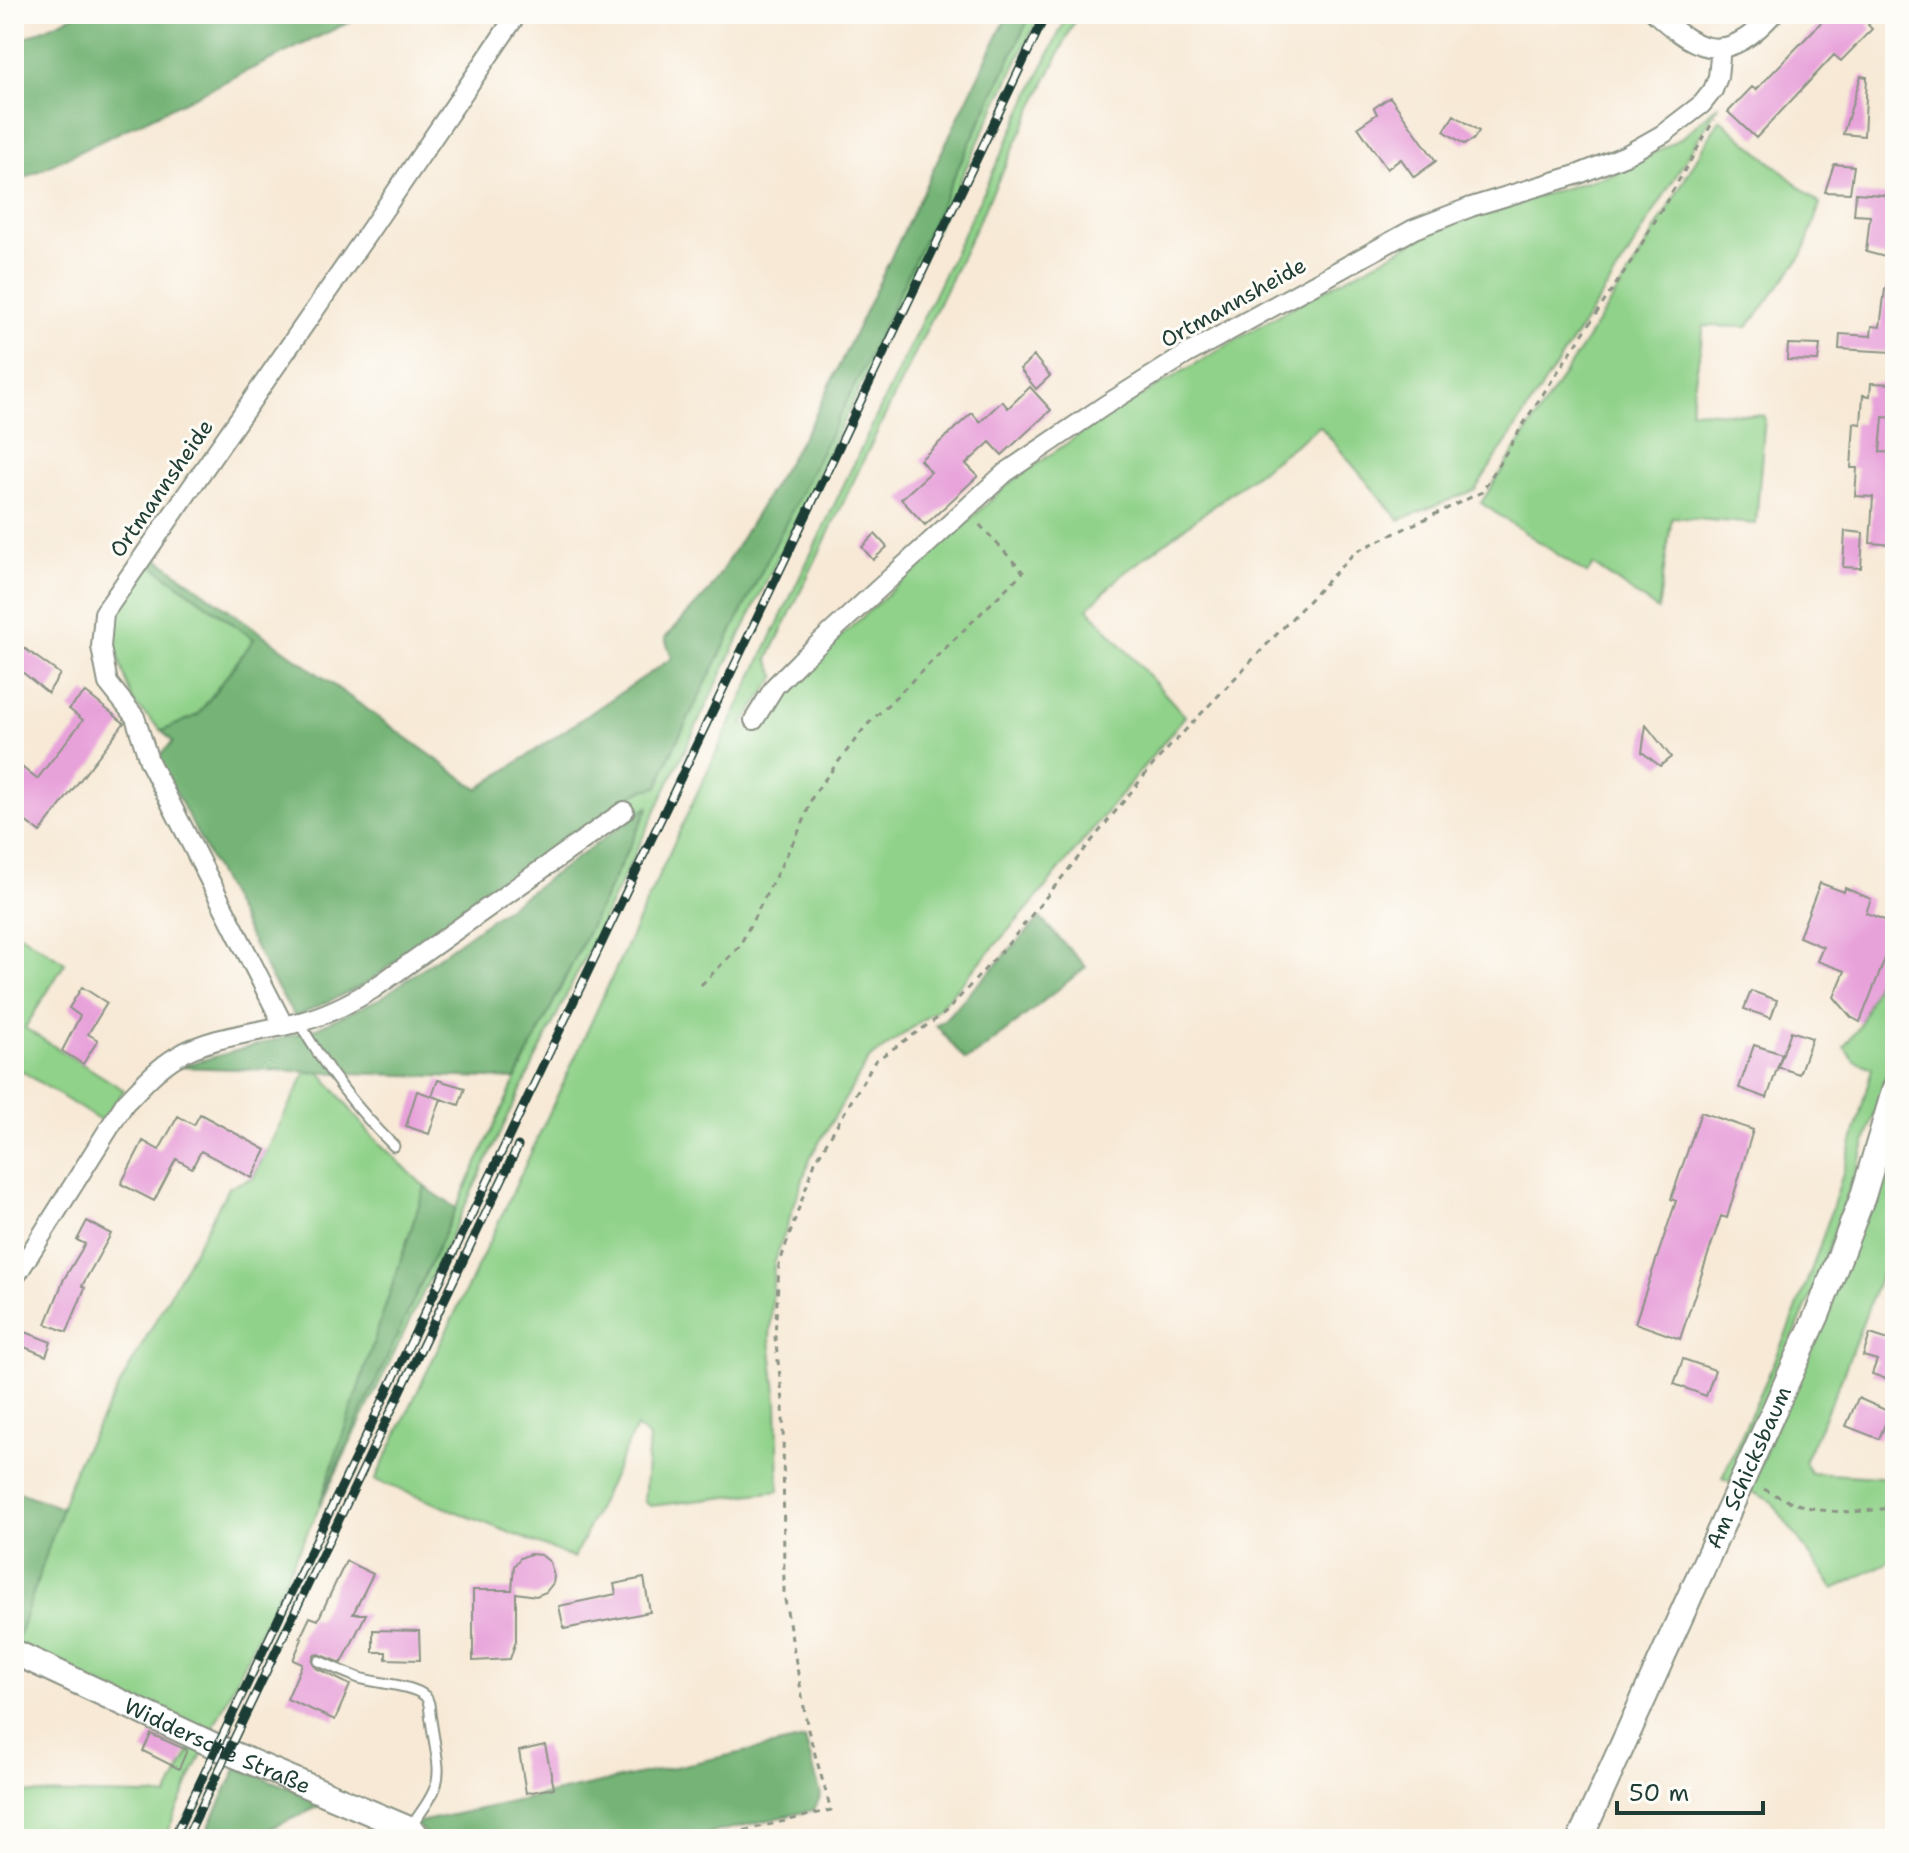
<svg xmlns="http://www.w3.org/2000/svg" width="1909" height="1853" font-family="'Shantell Sans',sans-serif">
	<rect width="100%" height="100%" fill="#fdfcf7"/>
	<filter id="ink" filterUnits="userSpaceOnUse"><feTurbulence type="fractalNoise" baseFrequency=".0125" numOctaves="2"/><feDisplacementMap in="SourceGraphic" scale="16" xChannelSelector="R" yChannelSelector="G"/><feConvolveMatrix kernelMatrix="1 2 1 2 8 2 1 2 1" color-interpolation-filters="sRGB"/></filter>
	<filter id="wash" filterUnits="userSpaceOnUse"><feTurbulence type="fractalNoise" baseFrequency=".006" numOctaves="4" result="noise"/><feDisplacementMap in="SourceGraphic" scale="32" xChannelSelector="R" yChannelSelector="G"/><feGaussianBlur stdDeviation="1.8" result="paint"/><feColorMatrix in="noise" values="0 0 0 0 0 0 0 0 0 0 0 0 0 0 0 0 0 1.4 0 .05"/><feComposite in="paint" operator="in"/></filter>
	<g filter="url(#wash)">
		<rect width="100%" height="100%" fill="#f7e9d6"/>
		<path fill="#90d28a" stroke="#58885f" stroke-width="2" d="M1031,14H1040L212,1730L151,1710L15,1647L76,1465L229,1187L253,1178L306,1072L321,1073L371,1135L425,1187L324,1493L516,1079L648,809L631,819L623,800L643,790L658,787L669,757L983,117Z
			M1068,14H1078L768,659L776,676L743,724L755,731L774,700L795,678L1012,481L1102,419L1285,311L1421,238L1488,211L1616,173L1682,138L1719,104L1627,257L1475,490L1399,520L1320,426L1120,576L1088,608L1185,716L1030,906L939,1008L869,1059L811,1156L774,1264L770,1339L777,1402L779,1491L650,1506L644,1501L649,1438L636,1427L574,1558L375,1480L504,1211L698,791Z
			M1720,119L1820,204L1803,254L1748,327L1704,326L1690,410L1765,416L1756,524L1672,517L1658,610L1593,565L1587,574L1481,503L1634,266Z
			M146,561L254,639L197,715L162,731L133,702L114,644L113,625L120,600Z
			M14,930L65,963L25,1028L124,1090L102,1122L14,1066Z
			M1895,934V1039L1885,1079L1859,1163L1813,1291L1731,1482L1722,1478C1756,1403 1791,1329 1818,1251C1839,1191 1856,1130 1872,1068L1855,1061L1844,1047L1859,1027Z
			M1895,1120V1236L1842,1377L1804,1462L1811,1473L1895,1478V1559L1834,1589L1771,1501L1750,1491Z
			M192,1746L203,1751L164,1839H14V1793L150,1795L167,1797Z"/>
		<path fill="#74b476" stroke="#4a7855" stroke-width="2" d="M77,14H366L14,183V43Z
			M1008,14H1031L866,363L669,757L658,787L643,790L623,800L362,986L295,1017L271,978L158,757L173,742L162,731L198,715L254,639L146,561L151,554L478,789L672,658L665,638L710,590L812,422Z
			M649,806L516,1079L178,1067L314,1029L381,998Z
			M1040,918L1086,967L976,1055L965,1060L936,1025L945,1019Z
			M425,1187L456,1208L320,1503Z
			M14,1490L62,1508L15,1647L14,1646Z
			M805,1739L821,1795L814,1810L683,1839H431L414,1823Z
			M237,1767L327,1803L247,1839H203Z"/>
		<g id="blocks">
			<path fill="#e8a2da" d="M1829,14H1877L1868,25L1872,29L1841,61L1834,55L1756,138L1728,112L1752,87L1756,90Z
				M1861,76L1867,77L1864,136L1843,134Z
				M1390,97L1436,161L1414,177L1401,159L1387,169L1358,127L1377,114L1374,108Z
				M1454,115L1479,131L1473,140L1464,144L1444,131Z
				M1834,164L1854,166L1850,193L1825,192Z
				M1856,193L1895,196V233H1893L1889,258L1866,252L1870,216L1854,215Z
				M1885,289L1895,290L1893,352L1839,349L1840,334L1871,336L1872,326L1880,327Z
				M1788,344L1820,345L1818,361L1787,360Z
				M1034,356L1050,376L1036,389L1020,369Z
				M1871,383L1895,384V418L1883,417L1880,452L1895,453V545L1870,543L1873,497L1855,496L1857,468H1851L1854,423L1861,424L1863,395L1870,396Z
				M1030,387L1051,410L1002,455L990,442L966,464L978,476L925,525L901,499L931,472L920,460L972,413L980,422L1002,401L1008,408Z
				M1845,531L1863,533L1861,568L1843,567Z
				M875,534L887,547L873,560L862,547Z
				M24,648L60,674L48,693L16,667Z
				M85,692L124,723L40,832L14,813V761L37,779L83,720L69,709Z
				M1646,725L1671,757L1660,766L1642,752Z
				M1820,883L1844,892L1845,888L1871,899L1866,913L1895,924V933L1860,1022L1851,1017L1834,997L1845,971L1817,961L1823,947L1799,937Z
				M82,987L107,1003L88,1034L98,1040L83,1064L62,1051L80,1016L69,1008Z
				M1751,991L1777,1000L1771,1018L1744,1009Z
				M1791,1031L1812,1038L1799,1074L1778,1067Z
				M1754,1045L1782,1054L1767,1098L1739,1088Z
				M438,1080L465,1088L459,1105L432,1096Z
				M417,1091L441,1099L429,1134L406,1126Z
				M1701,1112L1753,1130L1727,1218L1721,1216L1680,1339L1635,1323L1676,1201L1671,1199Z
				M200,1114L266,1150L252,1178L201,1151L192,1168L176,1159L154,1201L121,1184L143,1141L159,1150L178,1116L194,1125Z
				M87,1221L111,1234L82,1286L85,1288L67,1332L46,1324L64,1279L85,1244L77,1240Z
				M23,1331L51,1342L46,1356L17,1344Z
				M1870,1334L1895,1342V1382L1872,1374L1877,1360L1863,1356Z
				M1683,1359L1715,1370L1706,1396L1674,1384Z
				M1858,1398L1890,1412L1879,1439L1846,1426Z
				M530,1554L541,1555L550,1562L554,1577L553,1583L546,1592L536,1596L516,1593V1641L510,1659L473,1661V1590H512L514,1566L520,1558Z
				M346,1561L373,1574L353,1614H366L342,1663L319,1654L314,1655L312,1661L316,1668L350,1685L335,1720L287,1699L302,1664L293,1660L302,1639L300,1638L310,1617L318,1620Z
				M644,1578L650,1612L564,1629L559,1606L616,1594L614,1584Z
				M373,1630L419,1631L420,1660L386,1659V1652H373Z
				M151,1734L187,1750L179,1769L143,1751Z
				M545,1745L554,1788L526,1793L519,1751Z"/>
		</g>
	</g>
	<g filter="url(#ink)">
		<use href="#blocks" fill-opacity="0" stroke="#8b9385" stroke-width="2"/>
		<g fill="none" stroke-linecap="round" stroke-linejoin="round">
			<defs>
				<path id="service" d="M299,1022C325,1068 356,1109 394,1146
					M319,1661C332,1667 346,1673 359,1678C376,1683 413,1685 425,1696C431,1702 429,1712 431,1720C440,1781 447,1777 409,1829"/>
				<path id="minor" d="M1656,14C1702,56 1729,62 1773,14
					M754,720L775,686L800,661L1005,473L1104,406L1187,354L1414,229L1471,207L1579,174L1626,155L1663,134L1702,104L1713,90L1718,77L1721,47
					M284,1026L149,761L135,717L108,683L101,647L104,613L366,236L517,14
					M14,1279L125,1103C141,1087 156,1069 176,1057C209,1036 262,1032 300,1022C327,1015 349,1004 373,989L624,811"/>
				<g id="tertiary">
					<path id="s1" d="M14,1652L228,1752L409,1829L421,1839"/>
					<path id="s2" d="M1580,1839L1818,1313L1863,1196L1895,1088"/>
				</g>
			</defs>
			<use href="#service" stroke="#8b9385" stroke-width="13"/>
			<use href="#minor" stroke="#8b9385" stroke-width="22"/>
			<use href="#tertiary" stroke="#8b9385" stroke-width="28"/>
			<path stroke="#8b9385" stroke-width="3" stroke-dasharray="6 6" stroke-linecap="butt" d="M701,985L739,947L803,823L813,795L865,727L1023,572L979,524
				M1764,1489C1811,1515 1844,1515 1895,1507
				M709,1839L831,1810L808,1730L784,1594L783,1401L775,1337L779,1265L815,1162L875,1061L945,1013L1009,943L1157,760L1355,552L1482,492L1529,415L1634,257L1714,120"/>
			<use href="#service" stroke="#fff" stroke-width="9"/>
			<use href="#minor" stroke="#fff" stroke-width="18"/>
			<use href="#tertiary" stroke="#fff" stroke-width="24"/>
			<defs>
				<path id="rail" d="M173,1839L1046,14
					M186,1839L518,1146"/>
			</defs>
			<use href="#rail" stroke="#1f3d34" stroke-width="9"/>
			<use href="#rail" stroke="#fdfcf7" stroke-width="6" stroke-dasharray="18" stroke-linecap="butt"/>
		</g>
	</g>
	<g text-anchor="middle" stroke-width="6" stroke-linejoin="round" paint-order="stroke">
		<g font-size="22" fill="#1f3d34" stroke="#fdfcf7">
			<text transform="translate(1233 302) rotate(-29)" y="8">Ortmannsheide</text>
			<text transform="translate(161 488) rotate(-55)" y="8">Ortmannsheide</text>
			<text dy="8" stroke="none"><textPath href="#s2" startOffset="408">Am Schicksbaum</textPath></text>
			<text dy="8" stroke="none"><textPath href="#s1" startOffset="224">Widdersche Straße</textPath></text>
		</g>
	</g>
	<rect width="1909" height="1853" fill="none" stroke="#fdfcf7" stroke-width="48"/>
	<path d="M1617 1801v12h146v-12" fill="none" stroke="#1f3d34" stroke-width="4"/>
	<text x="1629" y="1801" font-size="24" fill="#1f3d34" stroke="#fdfcf7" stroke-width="6" paint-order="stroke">50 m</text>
</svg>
